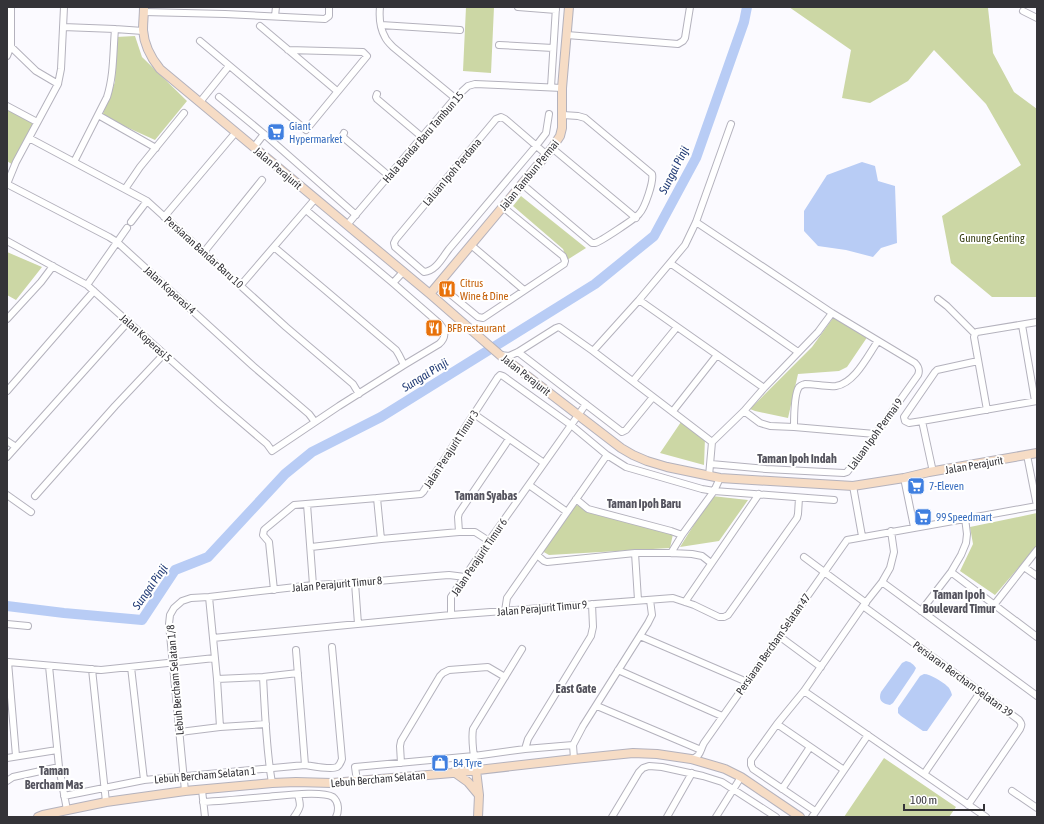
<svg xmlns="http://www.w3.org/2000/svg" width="1044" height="824" font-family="'Asap Condensed',sans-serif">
	<rect width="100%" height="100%" fill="#fbfaff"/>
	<path fill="#ccd7a5" d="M466,7H494L491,73L463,71Z
		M789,7H982L988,8L993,53L1014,92L1037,109V297H992L951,263L942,216L1021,165L986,104L934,50L908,81L870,103L842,98L851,50Z
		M135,36L142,57L187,101L155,140L102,116L115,82L116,37Z
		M7,108L35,123L13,165L7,161Z
		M521,196L586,248L567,260L563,249L513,206Z
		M7,252L42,267L16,300L7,295Z
		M833,318L868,336L847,367L839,371L798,374L788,418L755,411L750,409L812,347Z
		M681,422L705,438L704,465L660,453Z
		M712,496L748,500L719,541L680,547Z
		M575,504L594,514L673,534L670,548L549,555L542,551Z
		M1037,513V546L995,595L960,571L973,544L970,527Z
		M884,758L956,807L949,817H844Z"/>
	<path fill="#b8ccf5" d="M862,162L875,166L878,181L895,186L897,243L881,248L873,257L846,250L818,246L804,231V211L827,175Z
		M906,661C911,662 913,664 916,668L914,672L893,703L890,705C882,704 878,700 881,692L902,663Z
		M924,674C930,674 943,682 947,686C950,688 951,692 952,695L927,731H923L901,716L898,713V708L920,676Z"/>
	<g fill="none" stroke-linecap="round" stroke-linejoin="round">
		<path stroke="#b8ccf5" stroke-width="10" d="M7,606L64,613L142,620L175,570L208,557L285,474L312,452L381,417L595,284L654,236L696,158L744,22L747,7"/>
		<defs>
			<path id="street" d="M64,7L61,69L58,84L16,162L7,184L109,237L117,242L253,366L309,414L315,422
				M380,7C379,17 380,28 385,37C386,40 390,44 393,47L455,98
				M518,7L556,10
				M1023,11L1037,18
				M144,12L225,14L325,19L329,16V7
				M275,16L276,7
				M381,25L460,30
				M260,26L337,91
				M63,27L115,29L143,31
				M567,35L678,44L683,41L685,38L690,7
				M200,41L306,130L367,56L363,52L288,50
				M7,43L36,71L58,84
				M499,45L553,48
				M7,56L11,46V7
				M551,87L556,7
				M377,94L376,97L377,99L422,137
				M219,97L264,134L356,215
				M200,102L229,66
				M7,106L37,122
				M98,115L156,148
				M344,133L343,135L344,138L389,176
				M29,138L147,201L286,327L353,384L359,394
				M254,147L264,134
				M552,148L636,218
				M547,155L505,119L501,117L496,119L396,239L394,243L395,247L424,272C436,271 442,258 449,249L536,146L546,133L549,114
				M74,162L107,97C114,75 113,52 115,29
				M522,184L592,243C593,243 594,243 595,243C600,242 636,218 639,214C645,208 654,181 652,174L585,118L578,116L563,115
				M125,189L140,167L184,113
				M164,217L236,132
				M131,222L147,201
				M696,222L832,313L915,363C919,367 920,370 918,375L861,455L847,472L844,473L766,469L711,464
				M347,225L455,98L468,86L475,84L562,88
				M7,241L87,285L220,404L267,444L272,451L339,406L404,365L439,344C446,338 446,331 440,324L393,283L306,210
				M471,245L524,290
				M274,247L324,289L396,350L399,355L404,365
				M204,252L262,180
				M670,263L798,352
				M393,283L403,272
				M438,284L478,317L483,318L564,264L565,261L563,256L503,207
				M87,285L127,228
				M241,285L315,199
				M938,299L947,306L975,334
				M639,300L764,388
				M7,319L41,282L53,266
				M1022,325L1035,401
				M593,351L639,300L685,245L696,222L731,124
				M518,352L622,432L626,430L653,397
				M500,355L509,356L518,352L556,328L559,327L593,351L712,442
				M633,381L677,327
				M7,391L94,291
				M987,410L974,337L975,334L977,332L1037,322
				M673,411L717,355
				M744,411L760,423L770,426L794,427L875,434
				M474,414L544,463
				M922,421L909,423L905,421L904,417L935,372L937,370L978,361
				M794,427C794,418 794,394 799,387C801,385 802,385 805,384C815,384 826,387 836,386C855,383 868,355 878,341
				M7,441L16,447
				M712,442L744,411L764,388L818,332L832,313
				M1027,455L1037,506
				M7,457L128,322
				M933,472L922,421L1037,401
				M709,476L712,442
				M904,478L914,527
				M529,485L567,512
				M853,486L862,536
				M7,495L31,512
				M35,496L115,406L164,354
				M377,498L381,539
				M576,499L588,509L671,531L682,535
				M307,504L313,585
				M459,532L458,517L459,513L509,439
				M311,547L381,539L459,532H475L489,541
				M635,553L638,600
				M671,553L682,535L714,491L720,478
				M537,555L544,561L547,562L635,553H671L692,554L702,556L711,563
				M804,557L866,603
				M1024,567L1037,576
				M951,572L1037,637
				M882,582L1037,696
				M355,583L358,624
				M274,590L269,542L263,535L264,530L265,529L294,505L377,498L421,494L423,492L498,377L500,375L503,376L571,425L607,455L626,467L702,489L714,491L834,500
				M209,597L217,679L220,727
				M685,602L759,494
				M994,605L1037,550
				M863,606L1019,720C1022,724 1022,725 1020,729L968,805
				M505,611L507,598L607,455
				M921,611L951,572L961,555L966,543L967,534L965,518
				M451,615V597L489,541L586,404
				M7,624L28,626
				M640,636L747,682
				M779,636L821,667
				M213,638L451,615L673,598L694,605L719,617H724L728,615L797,518L798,514L799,498
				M296,650L305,765
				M49,666L59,767L67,810
				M131,667L144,780
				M92,669L106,802
				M618,670L722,716
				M263,677C265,712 266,748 272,783
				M217,679L263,677L298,673
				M804,691L986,817
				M597,706L701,750
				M777,724L844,770
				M180,732L220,727L266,724
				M573,745L525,749L528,739L591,636L593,627L592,604
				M16,756L8,662L101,670L215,658
				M7,758L57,750
				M574,759L573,745L583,726L648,623L652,615L650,600
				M691,759C701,757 700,750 704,743L847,540L1037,506
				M401,763L400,746L401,741L440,676L443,673L449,670L488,667L505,677
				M476,770C474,758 471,741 473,729L522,649
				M924,774L981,691
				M7,781L13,777L59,767
				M357,781L355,767L474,756L525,749
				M782,789L810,747
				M202,790L205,817
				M185,791L169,624L170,615L174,608L182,601L191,598L209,597L313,585L355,583L436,576L449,575L465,577
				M1012,791L1037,808
				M64,796L144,780L305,765C312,766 331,770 337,767C340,765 341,762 342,759L332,647
				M203,802C223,801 244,799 265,797C280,796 321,790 333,797C339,802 339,811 336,817
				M815,811L753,769L751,765V760L777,724L804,691L863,606L882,582L890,568L894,552L891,531
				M294,817C301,807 301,806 298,795
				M612,817L639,772L643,768L649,766L662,767L703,776L722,782L776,817
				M667,817L692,773
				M716,817L741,777
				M812,817L868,735"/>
			<path id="secondary" d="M144,7C144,15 143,22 143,30C144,44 151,58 160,69L430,294L500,355L621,448L633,455L647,461L667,467L720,478L853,486L904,478L929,472L1037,453
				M430,294L552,148L560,136L562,128V88L569,7
				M476,770L479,795L478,817
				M454,772L468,782L478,794
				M38,817L43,815L106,802L185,791L272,783L296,782L332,783L452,773L574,759L633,753L657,754L691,759L725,769L741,777L800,817"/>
		</defs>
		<use href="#street" stroke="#b4b2bd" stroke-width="8"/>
		<use href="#secondary" stroke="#b4b2bd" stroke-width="10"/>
		<use href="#street" stroke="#fff" stroke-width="6"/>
		<use href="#secondary" stroke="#f6dcc5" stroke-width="8"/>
	</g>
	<defs>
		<symbol id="supermarket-square" viewBox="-11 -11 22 22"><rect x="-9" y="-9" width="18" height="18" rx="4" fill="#3f7fe0" stroke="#fff"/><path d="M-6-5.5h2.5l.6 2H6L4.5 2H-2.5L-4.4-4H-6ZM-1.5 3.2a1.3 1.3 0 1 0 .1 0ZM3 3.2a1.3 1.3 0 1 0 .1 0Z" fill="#fff"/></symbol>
		<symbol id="restaurant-square" viewBox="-11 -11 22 22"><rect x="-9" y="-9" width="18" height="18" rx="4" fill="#e8710a" stroke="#fff"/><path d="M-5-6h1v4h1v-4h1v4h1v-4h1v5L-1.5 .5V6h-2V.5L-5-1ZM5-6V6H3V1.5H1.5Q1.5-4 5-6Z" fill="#fff"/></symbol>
		<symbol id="shop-square" viewBox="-11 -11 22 22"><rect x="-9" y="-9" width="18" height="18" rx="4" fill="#3f7fe0" stroke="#fff"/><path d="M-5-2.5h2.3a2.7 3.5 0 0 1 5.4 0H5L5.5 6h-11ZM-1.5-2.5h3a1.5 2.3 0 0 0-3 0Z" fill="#fff"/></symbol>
	</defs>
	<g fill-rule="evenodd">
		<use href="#supermarket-square" x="266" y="122" width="20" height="20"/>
		<use href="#restaurant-square" x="437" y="279" width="20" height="20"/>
		<use href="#restaurant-square" x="424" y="318" width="20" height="20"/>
		<use href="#supermarket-square" x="906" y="476" width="20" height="20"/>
		<use href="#supermarket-square" x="913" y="507" width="20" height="20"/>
		<use href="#shop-square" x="430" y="753" width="20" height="20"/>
	</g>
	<g text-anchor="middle" stroke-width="4" stroke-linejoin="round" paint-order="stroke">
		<g font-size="11" fill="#366cbe" stroke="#fff" text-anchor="start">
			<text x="289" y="130">Giant<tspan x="289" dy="13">Hypermarket</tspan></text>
			<text x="929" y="490">7-Eleven</text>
			<text x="936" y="521">99 Speedmart</text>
			<text x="453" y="767">B4 Tyre</text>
		</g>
		<g font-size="11" fill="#343338" stroke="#fff">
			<text transform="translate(423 137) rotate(-49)" y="4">Hala Bandar Baru Tambun 15</text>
			<text transform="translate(278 168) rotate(40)" y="4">Jalan Perajurit</text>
			<text transform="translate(452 172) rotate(-50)" y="4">Laluan Ipoh Perdana</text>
			<text transform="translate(529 175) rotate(-51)" y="4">Jalan Tambun Permai</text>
			<text transform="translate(204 252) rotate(42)" y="4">Persiaran Bandar Baru 10</text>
			<text transform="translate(170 290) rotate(42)" y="4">Jalan Koperasi 4</text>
			<text transform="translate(146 338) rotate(42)" y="4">Jalan Koperasi 5</text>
			<text transform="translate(526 375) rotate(38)" y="4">Jalan Perajurit</text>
			<text transform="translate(875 434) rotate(-54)" y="4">Laluan Ipoh Permai 9</text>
			<text transform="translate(451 449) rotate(-57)" y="4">Jalan Perajurit Timur 3</text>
			<text transform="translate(974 465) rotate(-10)" y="4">Jalan Perajurit</text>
			<text transform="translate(479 557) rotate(-56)" y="4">Jalan Perajurit Timur 6</text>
			<text transform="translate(337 584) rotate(-5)" y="4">Jalan Perajurit Timur 8</text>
			<text transform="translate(542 608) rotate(-5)" y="4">Jalan Perajurit Timur 9</text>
			<text transform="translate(773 644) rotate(-55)" y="4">Persiaran Bercham Selatan 47</text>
			<text transform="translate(963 679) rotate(36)" y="4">Persiaran Bercham Selatan 39</text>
			<text transform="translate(175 680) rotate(-95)" y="4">Lebuh Bercham Selatan 1/8</text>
			<text transform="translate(205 775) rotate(-5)" y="4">Lebuh Bercham Selatan 1</text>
			<text transform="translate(378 779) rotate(-5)" y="4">Lebuh Bercham Selatan</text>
		</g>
		<g font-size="11" fill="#373e13" stroke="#fff">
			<text x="992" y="242">Gunung Genting</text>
		</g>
		<g font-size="11" fill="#c56008" stroke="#fff" text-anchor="start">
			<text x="460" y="287">Citrus<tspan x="460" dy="13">Wine &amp; Dine</tspan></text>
			<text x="447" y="332">BFB restaurant</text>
		</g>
		<g font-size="12" font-style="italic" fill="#203a75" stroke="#fff">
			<text transform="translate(674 170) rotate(-63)" y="4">Sungai Pinji</text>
			<text transform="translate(425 375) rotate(-32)" y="4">Sungai Pinji</text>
			<text transform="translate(150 587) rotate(-55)" y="4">Sungai Pinji</text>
		</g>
		<g font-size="12" font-weight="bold" fill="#54535d" stroke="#fff">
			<text x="797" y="463">Taman Ipoh Indah</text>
			<text x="486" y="500">Taman Syabas</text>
			<text x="644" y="508">Taman Ipoh Baru</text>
			<text x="959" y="599">Taman Ipoh<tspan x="959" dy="14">Boulevard Timur</tspan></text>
			<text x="576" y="693">East Gate</text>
			<text x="54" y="775">Taman<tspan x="54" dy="14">Bercham Mas</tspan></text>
		</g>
	</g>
	<rect width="1044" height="824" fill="none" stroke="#343338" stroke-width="16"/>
	<path d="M904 804v6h80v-6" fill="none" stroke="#343338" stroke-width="2"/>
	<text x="910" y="804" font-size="12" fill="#343338" stroke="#ffffff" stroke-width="3" paint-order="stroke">100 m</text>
</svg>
